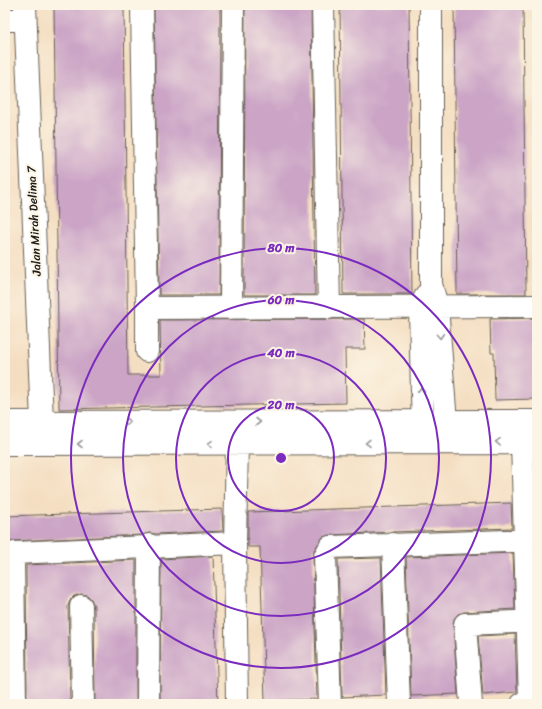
<svg xmlns="http://www.w3.org/2000/svg" width="542" height="709" font-family="Sriracha,sans-serif">
	<rect width="100%" height="100%" fill="#fcf5e5"/>
	<filter id="ink" filterUnits="userSpaceOnUse"><feTurbulence type="fractalNoise" baseFrequency=".025" numOctaves="2"/><feDisplacementMap in="SourceGraphic" scale="8" xChannelSelector="R" yChannelSelector="G"/><feConvolveMatrix kernelMatrix="1 2 1 2 8 2 1 2 1" color-interpolation-filters="sRGB"/></filter>
	<filter id="wash" filterUnits="userSpaceOnUse"><feTurbulence type="fractalNoise" baseFrequency=".012" numOctaves="4" result="noise"/><feDisplacementMap in="SourceGraphic" scale="16" xChannelSelector="R" yChannelSelector="G"/><feGaussianBlur stdDeviation="0.9" result="paint"/><feColorMatrix in="noise" values="0 0 0 0 0 0 0 0 0 0 0 0 0 0 0 0 0 1.4 0 .05"/><feComposite in="paint" operator="in"/></filter>
	<g filter="url(#wash)">
		<rect width="100%" height="100%" fill="#f4dec1"/>
		<g id="blocks">
			<path fill="#cba4c6" d="M54,5H124L128,375H161L160,320L364,319L365,349H345L346,403L59,409Z
				M154,5H220L219,295H159Z
				M245,5H311L315,295H244Z
				M340,5H409L412,294H343Z
				M454,5H523L526,294H457Z
				M537,318V399L495,400L494,353H491L490,319Z
				M511,503L512,528L392,532L330,535L323,537L314,550L313,556L317,699L265,701L260,547H248V512Z
				M222,509L223,531L155,534L149,533L142,535L13,541L5,545V516Z
				M513,553L515,609L464,612L458,614L454,619L453,625L458,694L411,696L406,557Z
				M213,556L218,704H160L161,559Z
				M381,558L386,695L342,697L338,559Z
				M136,560V704H95L94,606L91,599L87,595L81,594L74,596L70,600L68,606L70,704H27L26,565Z
				M515,634L517,692L483,695L478,636Z"/>
		</g>
	</g>
	<g filter="url(#ink)">
		<use href="#blocks" fill-opacity="0" stroke="#686056" stroke-width="1"/>
		<g fill="none" stroke-linecap="round" stroke-linejoin="round">
			<defs>
				<path id="minor" d="M25,5L42,422
					M142,5L147,308L537,306
					M323,5L329,308
					M431,5V284L437,306L447,435
					M5,20H25
					M231,308L233,5
					M147,351V308
					M5,422L537,421
					M423,435L420,308L426,295
					M522,443L530,700L522,704
					M5,444L537,443
					M393,544L399,704
					M81,606L83,704
					M15,704L13,559L14,553L235,543
					M148,704L149,545
					M237,704L235,543L237,444
					M330,704L325,556L330,547L537,540
					M471,704L465,624L537,621"/>
			</defs>
			<use href="#minor" stroke="#686056" stroke-width="24"/>
			<use href="#minor" stroke="#fff" stroke-width="22"/>
		</g>
		<defs><path id="oneway-chevron" d="M-2-3.5L2.5 0L-2 3.5" fill="none" stroke-width="1.6" stroke-linecap="round" stroke-linejoin="round"/></defs>
		<g stroke="#999">
			<use href="#oneway-chevron" transform="translate(440 336) rotate(86)"/>
			<use href="#oneway-chevron" transform="translate(421 390) rotate(-91)"/>
			<use href="#oneway-chevron" transform="translate(128 422)"/>
			<use href="#oneway-chevron" transform="translate(258 422)"/>
			<use href="#oneway-chevron" transform="translate(498 442) rotate(-179)"/>
			<use href="#oneway-chevron" transform="translate(368 443) rotate(179)"/>
			<use href="#oneway-chevron" transform="translate(80 444) rotate(180)"/>
			<use href="#oneway-chevron" transform="translate(210 444) rotate(-179)"/>
		</g>
	</g>
	<g fill="none" stroke="#7b2cbf" stroke-width="2">
		<circle cx="281" cy="458" r="53"/>
		<circle cx="281" cy="458" r="105"/>
		<circle cx="281" cy="458" r="158"/>
		<circle cx="281" cy="458" r="210"/>
	</g>
	<g text-anchor="middle" stroke-width="4" stroke-linejoin="round" paint-order="stroke">
		<g font-size="12" fill="#1c1c1c" stroke="#fcf5e5">
			<text transform="translate(34 221) rotate(-93)" y="4">Jalan Mirah Delima 7</text>
		</g>
	</g>
	<circle cx="281" cy="458" r="6" fill="#7b2cbf" stroke="#fcf5e5" stroke-width="2"/>
	<g font-size="12" text-anchor="middle" font-weight="bold" fill="#7b2cbf" stroke="#fcf5e5" stroke-width="4" stroke-linejoin="round" paint-order="stroke">
		<text x="281" y="252">80 m</text>
		<text x="281" y="304">60 m</text>
		<text x="281" y="357">40 m</text>
		<text x="281" y="409">20 m</text>
	</g>
	<rect width="542" height="709" fill="none" stroke="#fcf5e5" stroke-width="20"/>
</svg>
